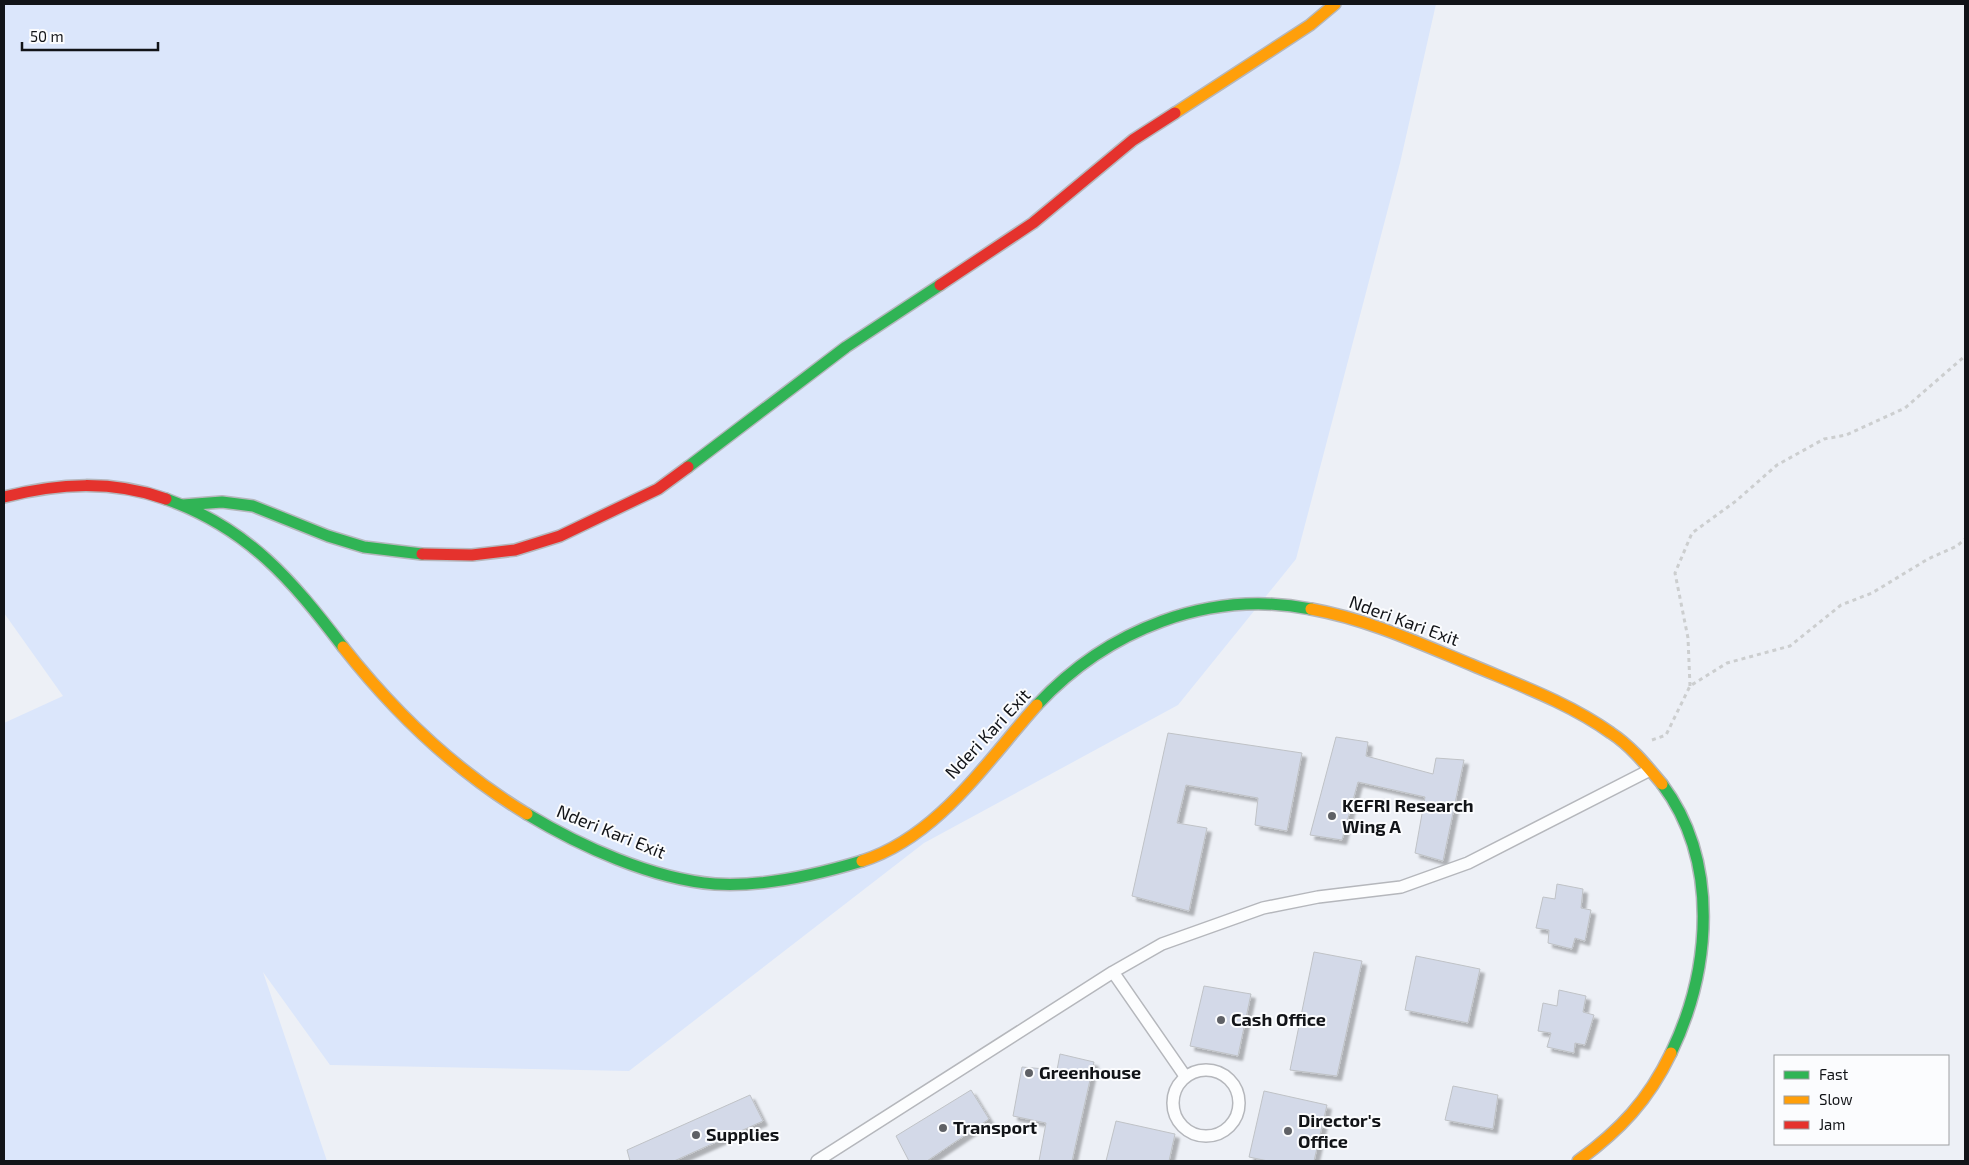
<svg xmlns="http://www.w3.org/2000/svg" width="1969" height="1165" font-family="'Exo 2',sans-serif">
	<defs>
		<filter id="shadow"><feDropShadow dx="4.5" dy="4.5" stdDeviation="1" flood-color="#0004"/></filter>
	</defs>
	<rect width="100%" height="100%" fill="#edf0f6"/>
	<path fill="#dbe6fb" d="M4,4H1436L1400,163L1296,559L1178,705L924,843L629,1071L330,1065L263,972L327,1161H4V723L63,696L4,613Z"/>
	<path fill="#d3d9e8" stroke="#bfc2c6" filter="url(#shadow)" d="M1168,733L1302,753L1287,831L1255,825L1258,798L1186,785L1177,823L1207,828L1189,911L1132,896Z
		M1336,737L1368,742L1366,756L1433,774L1436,758L1464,760L1443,861L1415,853L1425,797L1358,782L1342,840L1310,835Z
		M1557,884L1583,889L1581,908L1591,910L1585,941L1575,938L1572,949L1548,943L1549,930L1536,928L1543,897L1555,899Z
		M1314,952L1362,961L1337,1076L1290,1070Z
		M1416,956L1480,969L1468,1023L1405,1010Z
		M1204,986L1251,994L1238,1056L1190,1046Z
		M1559,990L1586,996L1583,1012L1594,1015L1585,1045L1575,1043L1574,1053L1547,1047L1551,1033L1538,1031L1543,1003L1557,1006Z
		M1060,1054L1094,1062L1072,1161H1039L1046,1123L1013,1116L1022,1067L1057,1070Z
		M1453,1086L1498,1095L1493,1129L1445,1120Z
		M971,1090L989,1119L927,1161H909L896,1136Z
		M1264,1091L1327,1105L1314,1161H1268L1249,1157Z
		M750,1095L763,1121L674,1161H630L627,1150Z
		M1116,1121L1175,1134L1169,1161H1106Z"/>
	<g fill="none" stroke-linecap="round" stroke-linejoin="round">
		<defs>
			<path id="lane" d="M1113,972L1185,1076
				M1173 1103a33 33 0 1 1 66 0a33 33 0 1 1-66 0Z
				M817,1161L1113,972L1162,944L1263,908L1318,897L1401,887L1468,863L1648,771"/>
			<path id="fast" d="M688,467L846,347L940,285
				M166,499C248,528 292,580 343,647
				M183,505L222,502L253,506L328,536L364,547L422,554
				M1037,705C1107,630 1208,589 1311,609
				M1662,784C1720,861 1711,970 1671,1053
				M527,814C580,846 652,879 715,884C763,887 816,875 862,861"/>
			<path id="slow" d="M1175,113L1310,25L1335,4
				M1311,609C1367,619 1419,643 1472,665C1519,685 1569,703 1611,733C1631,746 1647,766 1662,784
				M343,647C394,712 456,771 527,814
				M862,861C938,837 986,762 1037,705
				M1578,1161C1620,1130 1648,1101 1671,1053"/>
			<path id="jam" d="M940,285L1033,223L1133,140L1175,113
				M4,497C59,483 112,480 166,499
				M422,554L472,555L515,550L560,536L658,489L688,467"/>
		</defs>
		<use href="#lane" stroke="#b5b7bc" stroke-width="14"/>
		<use href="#fast" stroke="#b5b7bc" stroke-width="14"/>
		<use href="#slow" stroke="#b5b7bc" stroke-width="14"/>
		<use href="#jam" stroke="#b5b7bc" stroke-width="14"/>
		<path stroke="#cccecf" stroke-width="3" stroke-dasharray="4 4" stroke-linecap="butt" d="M1690,686L1688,638L1675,573L1692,533L1736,501L1777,465L1824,439L1846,435L1905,408L1965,356
			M1652,740L1666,735L1690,686L1727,663L1790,646L1841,605L1872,593L1928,559L1957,546L1965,539"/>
		<use href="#lane" stroke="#fcfdfe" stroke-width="11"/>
		<use href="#fast" stroke="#30b455" stroke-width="11"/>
		<use href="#slow" stroke="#ff9f0a" stroke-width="11"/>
		<use href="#jam" stroke="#e5322d" stroke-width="11"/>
	</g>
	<g fill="#5f6166" stroke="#fbfcfe" stroke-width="2">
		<circle cx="1332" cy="816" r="5"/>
		<circle cx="1221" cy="1020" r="5"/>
		<circle cx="1029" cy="1073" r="5"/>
		<circle cx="943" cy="1128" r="5"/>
		<circle cx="1288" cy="1131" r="5"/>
		<circle cx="696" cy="1135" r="5"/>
	</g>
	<g text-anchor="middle" stroke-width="4" stroke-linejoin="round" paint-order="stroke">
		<g font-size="18" fill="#121418" stroke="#fbfcfe">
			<text transform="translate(1404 621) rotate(20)" y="6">Nderi Kari Exit</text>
			<text transform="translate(988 734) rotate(-47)" y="6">Nderi Kari Exit</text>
			<text transform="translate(611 832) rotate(22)" y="6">Nderi Kari Exit</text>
		</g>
		<g font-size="18" font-weight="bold" fill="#121418" stroke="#fbfcfe" text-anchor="start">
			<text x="1342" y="812">KEFRI Research<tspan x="1342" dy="21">Wing A</tspan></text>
			<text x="1231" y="1026">Cash Office</text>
			<text x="1039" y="1079">Greenhouse</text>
			<text x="1298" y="1127">Director's<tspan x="1298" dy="21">Office</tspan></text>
			<text x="953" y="1134">Transport</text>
			<text x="706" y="1141">Supplies</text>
		</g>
	</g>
	<rect width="1969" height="1165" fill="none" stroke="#121418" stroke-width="10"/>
	<rect x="1774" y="1055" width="175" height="90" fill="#fbfcfe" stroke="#9e9fa2"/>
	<rect x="1784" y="1071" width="25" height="8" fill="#30b455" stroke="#9e9fa2"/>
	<text x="1819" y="1080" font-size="15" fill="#121418">Fast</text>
	<rect x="1784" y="1096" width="25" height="8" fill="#ff9f0a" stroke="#9e9fa2"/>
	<text x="1819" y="1105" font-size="15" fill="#121418">Slow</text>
	<rect x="1784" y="1121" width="25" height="8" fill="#e5322d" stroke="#9e9fa2"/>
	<text x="1819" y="1130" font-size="15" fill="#121418">Jam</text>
	<path d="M22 42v8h136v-8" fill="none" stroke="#121418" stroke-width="2.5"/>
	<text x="30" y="42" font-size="15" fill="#121418" stroke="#fbfcfe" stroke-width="4" paint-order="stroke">50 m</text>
</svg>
